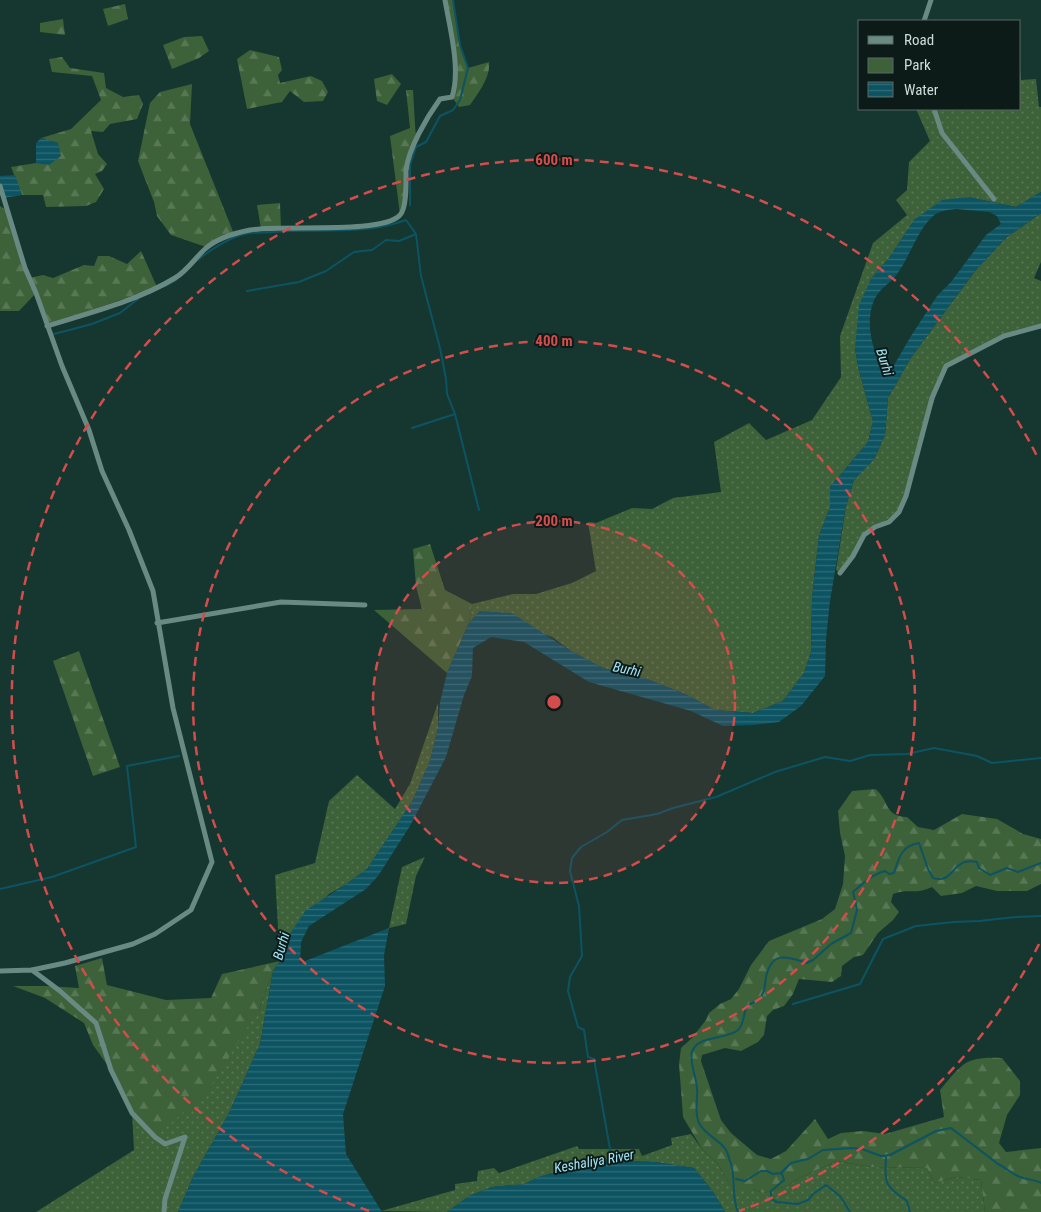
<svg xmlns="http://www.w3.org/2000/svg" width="1041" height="1212" font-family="'Roboto Condensed',sans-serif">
	<defs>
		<pattern id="green-dots" width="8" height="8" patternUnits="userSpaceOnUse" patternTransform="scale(1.25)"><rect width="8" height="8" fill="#3d6138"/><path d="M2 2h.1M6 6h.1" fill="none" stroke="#587754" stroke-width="1.8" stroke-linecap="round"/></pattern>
		<pattern id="forest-firs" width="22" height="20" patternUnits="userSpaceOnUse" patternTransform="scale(1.25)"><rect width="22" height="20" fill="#3d6138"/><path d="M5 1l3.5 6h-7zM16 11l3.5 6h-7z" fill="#587754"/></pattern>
		<pattern id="water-rules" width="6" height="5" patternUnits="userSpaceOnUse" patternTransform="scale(1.25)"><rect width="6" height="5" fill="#0d5463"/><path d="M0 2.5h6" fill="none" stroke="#2f6c79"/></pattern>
	</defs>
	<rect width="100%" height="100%" fill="#163630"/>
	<path fill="url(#green-dots)" d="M1020,69L1021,80L1036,79L1039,107H1041V192L1016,207L968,197L915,219L889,258L871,279L855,348L859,371L873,421L868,442L830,487V507L819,536L812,597L811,652L804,673L783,701L753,713L715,710L685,694L647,679L603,668L571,651L552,637L480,611L469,623L472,604L513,594H536L572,583L596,571L588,522L596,523L632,508L652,509L673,498L721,492L714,442L749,423L766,440L812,420L841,377L840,336L873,243L907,215L896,200L907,190L909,162L930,141L916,109H1020Z
		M1041,213V262L1034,278L1041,281V326L1004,336L946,366L939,385L899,512L864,535L840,573L836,570L846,506L854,480L874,459L885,435L888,398L910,359L975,271L1007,237Z
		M438,703V728L430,761L412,802L367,869L345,885L329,894L289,935L280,961L275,875L315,863L329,801L357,775L395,809L410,784Z
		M425,857L416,876L406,924L389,928L402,867Z
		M273,971L260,1044L229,1113L193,1177L178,1212H36L134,1150L132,1113L259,1009Z
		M691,1134L702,1149L718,1164L729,1183L731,1189H753L763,1193L787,1186L799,1178L837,1161L871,1167L927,1168L934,1183L956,1177L981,1180L985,1212H725L714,1193L694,1168L655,1162L593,1160L536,1178L525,1184L492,1187L469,1196L447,1212L381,1211L455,1190V1184L477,1181L478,1171L494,1168L499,1173L577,1146L579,1149H639L642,1156L672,1145L671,1138Z"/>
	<path fill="url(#forest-firs)" d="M445,0H453L460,45L468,68L489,62C491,77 478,93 470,105L459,107L452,97L455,68Z
		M125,4L128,19L108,26L103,9Z
		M63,19L65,35L40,32V23Z
		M202,36L209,51L199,58L172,69L163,45L184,37Z
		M250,50L279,57L282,70L278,75L280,83L311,76L322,81L328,92L323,101L304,102L290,91L282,102L247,109L237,59Z
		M62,57L70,68L104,73L106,88L123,97L139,95L143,104L137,119L110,124L103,132L91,131L98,154L107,164L102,171L95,174L104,189L96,202L86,206L46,207L43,195H22L11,167L36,163L49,164L58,143L41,138L71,129L101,100L92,76L52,72L49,59Z
		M392,74L401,84L387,105L377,101L374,79Z
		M192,84L190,124L234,234L206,247L171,235L157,216L154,202L138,161L150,103L160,92Z
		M406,90H413L416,141L407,164L404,208L400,215L390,136L410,128Z
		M280,203L281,228L261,229L257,205Z
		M0,206L9,212L29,278L43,275L53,278L84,265L94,266L98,256H109L127,264L141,251L157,287L47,326L36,293L19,311H0Z
		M430,544L445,590L472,604L469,623L447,673L374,610L422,609L416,586L413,549Z
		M79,651L120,767L93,776L53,661Z
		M875,789C890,800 883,816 907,817L918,827L934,830L962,814L997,819L1023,834L1041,839V884L1027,891H997L976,886L962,893L941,896L932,887C916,895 908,888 893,894L891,902L899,912L893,920L878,933L863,955L854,957L842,966L841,976L832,982L799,979L793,994L784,1006L773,1010L767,1016L764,1035L758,1042L741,1051L725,1048L702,1055L701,1061L721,1120L731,1133L757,1155L771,1159L786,1151L815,1119L828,1139L841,1133L863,1131L885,1134L944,1117L940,1090C963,1063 965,1056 1002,1058L1020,1081V1095L1007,1115L999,1143L1006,1152L1041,1148V1212H985L981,1180L956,1177L934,1183L927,1168L871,1167L837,1161L799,1178L787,1186L763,1193L753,1189H730L729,1183L718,1164L702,1149L683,1117L679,1064L681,1048L692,1038L706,1020L709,1013L720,1004L731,999L739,989L751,965L769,941L822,919L835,909L843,884L845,856L840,833L838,811L852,791Z
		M102,958L107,985L166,1000L211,998L222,974L280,961L273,971L259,1009L207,1092L155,1137L132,1113L111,1070L93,1045L84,1023L45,998L13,986H46L79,988L75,966Z"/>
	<path fill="url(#water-rules)" fill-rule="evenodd" d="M41,138L58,143L61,156L49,165L36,163V143Z
		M15,175L22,195L4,198L0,186V176Z
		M1041,192V213L1007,237L975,271L910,359L888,398L885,435L874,459L854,480L846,506L830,601L826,639L825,676L801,706L779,722L753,725L723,726L691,711L589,682L524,642L491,637L473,648L472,676L464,695L446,757L410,826L378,876L366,889L309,926L301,942L300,963L389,928L384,955L385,986L343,1114L346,1154L382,1212H178L193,1177L229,1113L260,1044L273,971L280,961L289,935L306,910L345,885L367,869L412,802L430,761L438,728L440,702L447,673L469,623L480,611L512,613L571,651L603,668L647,679L685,694L715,710L753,713L783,701L804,673L811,652L812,597L819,536L830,507V487L868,442L873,421L859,371L855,348L859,305L871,279L889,258L915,219L942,200L968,197L1016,207ZM956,209L989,212L997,216L1001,224L986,235L951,282L937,296L911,336L893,367L883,370C873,351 866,327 872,306C878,287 888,287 897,274C909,258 918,230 931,218C937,211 947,210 956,209Z
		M593,1160L655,1162L694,1168L714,1193L725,1212H447L469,1196L492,1187L525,1184L536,1178Z"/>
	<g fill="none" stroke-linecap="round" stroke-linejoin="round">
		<path stroke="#0d5463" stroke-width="2" d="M410,205V165L416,147L426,142L440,116L453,110L460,100L468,68L460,45L453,0
			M198,260C208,251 228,239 241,235C251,232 263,233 272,232C318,228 362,236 406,220L416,234L421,276L440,348L446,379L447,394L455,414L479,510
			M165,286L176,280
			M247,291L299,282L326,271L354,252L372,250L386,240L399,241L416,234
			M54,334L92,324L120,313L138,299
			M412,428L455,414
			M0,889L52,877L136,847L127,766L179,756
			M793,1004L860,984L883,939L916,926L954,922L979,921L1016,917L1041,916
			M886,1156C885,1183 883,1185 907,1201L910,1212
			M608,1160L610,1149L594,1059L588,1057L584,1030L578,1027L568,991L570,977L582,956L579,906L570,871L572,858L581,847L607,832L622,820L657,814L673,808L716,797L775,772L825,757L850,761L870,755L907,754L934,748L977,756L992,763L1041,758
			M782,1174L784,1180L771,1191V1199L777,1202L798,1204L808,1200L813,1194L826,1185L840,1196L850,1212
			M736,1179L745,1181L761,1171H767L773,1174L781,1173L791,1163L808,1159L823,1150L852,1148L862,1149L881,1156L890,1155L936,1131L951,1128L998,1164C1006,1168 1014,1175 1020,1177C1028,1180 1034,1179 1041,1183
			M738,1212C731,1197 736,1180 731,1164C729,1159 728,1153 726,1150C719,1139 705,1135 699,1123C694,1113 698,1100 697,1089C697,1078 689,1063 692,1052C697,1035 726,1040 738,1030C744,1024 743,1016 746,1009C749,1001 759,1003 762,995C765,990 765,983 766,977C772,950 787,957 807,963L813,960L831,944L851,933L857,910L853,892C863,883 873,874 885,871L889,874L894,873C899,858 901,846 919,843L928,869L933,878C955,885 951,856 977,862L979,868L990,875L1007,868L1018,872L1041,863"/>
		<path stroke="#688a82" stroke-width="5" d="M924,21L931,0
			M934,109L942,133L994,199
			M0,186L25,268L36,293L62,366L89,430L102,471L129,530L153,591L173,708L212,862L191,910L155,934L133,944L65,963L32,970L0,971
			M47,326C89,313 137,301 175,278C187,271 195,258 205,249C216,239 235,233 250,230C280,224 382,235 400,215C407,208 406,182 406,171C408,149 427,117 440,99L452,97C461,69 450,29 445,0
			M840,573L853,556L864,535L875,527L889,522L899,512L906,496L932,398L946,366L1004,336L1041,326
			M157,623L281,602L365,605
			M32,970L60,991L96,1023L111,1070L132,1113L155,1137L165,1144L185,1137L165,1199L164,1212"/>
	</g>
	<circle cx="554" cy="702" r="181" fill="#d44c4c" fill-opacity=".12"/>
	<g fill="none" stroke="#d44c4c" stroke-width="2.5" stroke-dasharray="9 6">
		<circle cx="554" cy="702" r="181"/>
		<circle cx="554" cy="702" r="361"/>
		<path d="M1039 944A542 542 0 0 1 739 1211M369 1211A542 542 0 1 1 1039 460"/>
	</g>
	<g text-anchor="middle" stroke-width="4" stroke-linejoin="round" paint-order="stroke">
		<g font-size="14" font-style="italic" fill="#a2e3f5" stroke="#0d1b18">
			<text transform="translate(885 362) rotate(72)" y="5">Burhi</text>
			<text transform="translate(627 669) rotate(12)" y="5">Burhi</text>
			<text transform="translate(281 946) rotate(-74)" y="5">Burhi</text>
			<text transform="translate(594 1161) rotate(-10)" y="5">Keshaliya River</text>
		</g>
	</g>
	<circle cx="554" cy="702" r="8" fill="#d44c4c" stroke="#0d1b18" stroke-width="2.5"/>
	<g font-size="15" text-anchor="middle" font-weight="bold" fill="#d44c4c" stroke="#0d1b18" stroke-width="4" stroke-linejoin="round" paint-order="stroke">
		<text x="554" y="165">600 m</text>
		<text x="554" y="346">400 m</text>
		<text x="554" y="526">200 m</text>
	</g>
	<rect x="858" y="20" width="162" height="90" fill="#0d1b18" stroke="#596966"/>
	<rect x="868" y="36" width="25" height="8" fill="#688a82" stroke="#596966"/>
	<text x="904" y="45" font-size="15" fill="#ccdeda">Road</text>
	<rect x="868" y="58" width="25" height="15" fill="#3d6138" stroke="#596966"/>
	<text x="904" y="70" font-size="15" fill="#ccdeda">Park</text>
	<rect x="868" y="82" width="25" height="15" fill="url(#water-rules)" stroke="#596966"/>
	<text x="904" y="95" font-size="15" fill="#ccdeda">Water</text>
</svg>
